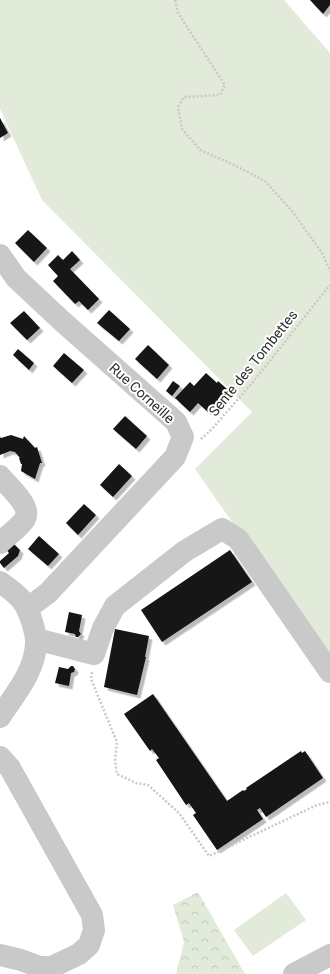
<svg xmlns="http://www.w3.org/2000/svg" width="330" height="974" font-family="Roboto,sans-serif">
	<defs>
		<pattern id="forest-crowns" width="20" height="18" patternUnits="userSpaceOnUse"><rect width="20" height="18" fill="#e2eada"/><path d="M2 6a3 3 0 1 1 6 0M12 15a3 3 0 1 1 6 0" fill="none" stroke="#c2c9bb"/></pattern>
		<filter id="shadow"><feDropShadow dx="3.5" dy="3.5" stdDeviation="0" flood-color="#0004"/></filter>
	</defs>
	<rect width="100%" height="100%" fill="#fff"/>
	<path fill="#e2eada" d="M0,0H284L330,53V662L195,469L252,412L42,200L0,109Z
		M286,893L306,920L253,956L234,930Z"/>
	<path fill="url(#forest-crowns)" d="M198,892L245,974H176L184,942L173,905Z"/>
	<path fill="#131313" filter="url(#shadow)" d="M310,0H330V5L323,14Z
		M0,118L8,133L0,138Z
		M28,230L47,248L34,262L15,243Z
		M72,251L80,260L70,269L99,299L88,310L79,301L75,304L53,281L58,276L48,265L58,255L63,260Z
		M109,310L130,329L119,341L97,323Z
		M24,311L40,328L27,340L10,323Z
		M148,345L169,365L157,379L135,359Z
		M18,349L34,363L29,370L13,355Z
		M64,353L84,370L72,383L53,366Z
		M206,373L217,383L218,381L228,390L208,412L198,403L190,412L175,398L190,382L194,386Z
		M173,381L180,386L172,396L166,391Z
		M125,416L147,436L136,449L113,429Z
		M11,435L23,439L24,436L35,448L37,447L42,463H40L35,479L21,471L22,464H21L19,458H20L15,452L10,451L0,455V437L1,438Z
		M119,464L132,476L113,497L100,485Z
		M84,504L96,515L78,535L66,523Z
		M39,536L59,554L48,566L28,549Z
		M11,541L20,550L18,556L4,568L0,563V561L9,553L4,547Z
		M230,550L252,582L162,642L141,610Z
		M69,612L82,615L79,631L81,634L78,637H76L75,634L65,632Z
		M115,629L149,636L145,657H146L137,695L104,687Z
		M71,666H73L75,669L74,672L71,673L69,686L55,683L59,667L68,669Z
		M153,694L227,801L243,790L244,791L247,789L246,788L301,751L302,753L305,751L323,778L266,817L260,808L257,810L263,819L217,850L193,815L196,813L189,803L186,805L156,760L159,758L152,749L150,751L124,714Z"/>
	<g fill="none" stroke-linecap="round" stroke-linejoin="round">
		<path stroke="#c9c9c9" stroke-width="2.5" stroke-dasharray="2 2" stroke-linecap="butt" d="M175,0L178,13L225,85L220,95L184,97L178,107L182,129L200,150L232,164L265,181L292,211L322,253L330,270
			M201,439L211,430L253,382L330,285
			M92,672L91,679L117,742L115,760L117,774L136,783L148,785L179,813L209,856L317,805L330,802"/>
		<path stroke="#c9c9c9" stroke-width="22" d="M0,255L16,278L63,322L176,422L183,437L175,457L48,593L28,608
			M0,476C8,486 32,506 25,519C21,526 6,537 0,543
			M0,582C20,596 26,601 33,625C34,629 36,635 36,640C37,669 15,694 0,717
			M36,639L94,654L103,628L115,606L185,551L222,529L238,539L330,672
			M0,757L10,768L92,915L94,930L89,945L79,954L52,967H40L21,960L0,955
			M294,974L330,955"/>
	</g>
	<g text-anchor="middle" stroke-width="4" stroke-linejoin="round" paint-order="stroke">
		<g font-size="14" fill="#2c2c2c" stroke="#fff">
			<text transform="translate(253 363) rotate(-51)" y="5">Sente des Tombettes</text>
			<text transform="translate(142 393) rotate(42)" y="5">Rue Corneille</text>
		</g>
	</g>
</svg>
